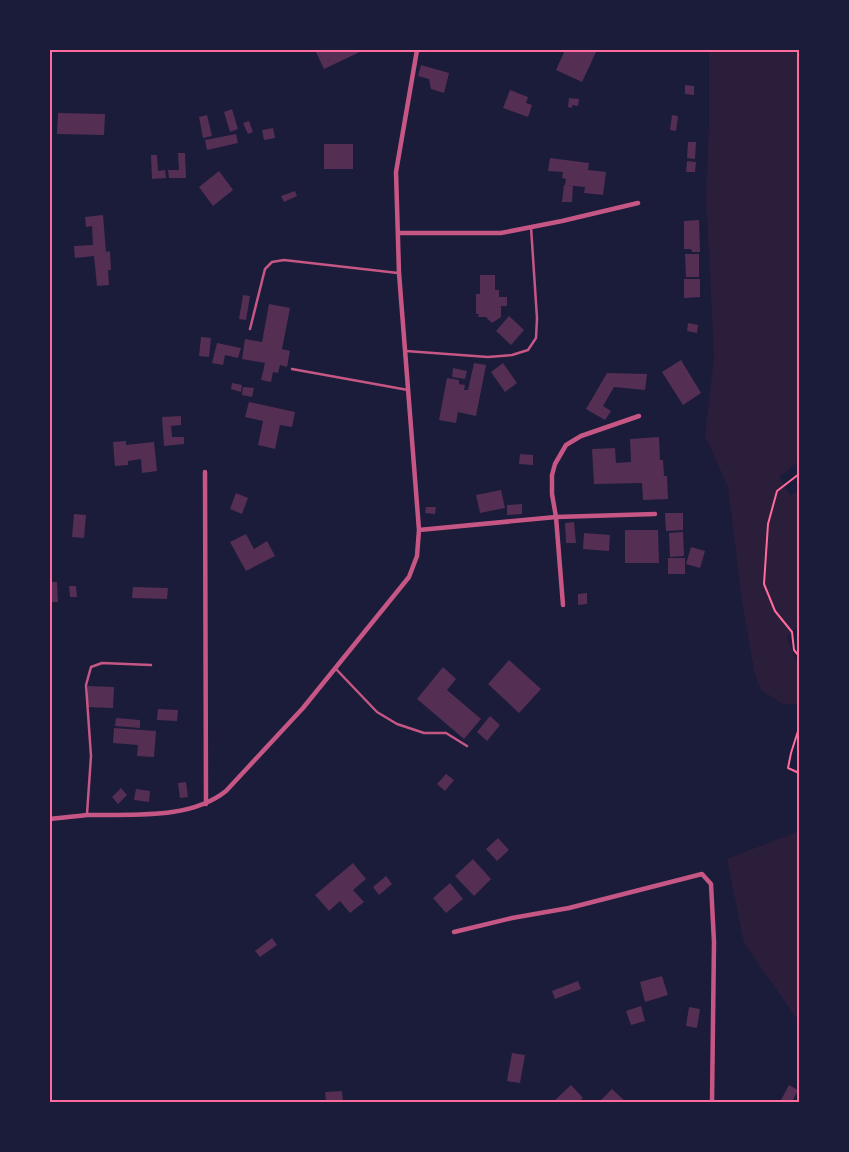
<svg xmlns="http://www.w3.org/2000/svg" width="849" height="1152" font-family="Mulish,sans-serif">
	<rect width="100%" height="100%" fill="#1b1b3a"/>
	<path fill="#2a1e3b" d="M709,50H799V461L779,477L790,495L799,492V630L796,627L787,638L799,668V704H783L761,690L755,675L742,601L728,487L705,436L714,356L706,197L709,123Z
		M799,831V1022L744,943L727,859Z"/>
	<path fill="#542f53" d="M315,50H364L324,69Z
		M565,50L569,51V50H597L582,82L556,70Z
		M421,65L449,73L444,93L431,89L429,79L418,76Z
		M685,85L694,86V95L685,94Z
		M510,90L528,97L526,103L532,105L528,117L503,108Z
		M569,98L579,99L578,106L572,105V108L568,107Z
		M232,109L238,129L230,132L224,112Z
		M58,113L105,114L104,135L57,134Z
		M207,115L212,136L203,138L199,117Z
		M672,115L678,116L676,131L670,130Z
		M249,121L253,132L248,134L243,123Z
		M273,128L275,138L264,140L262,130Z
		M236,134L238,143L207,150L205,140Z
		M688,142H696L695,159L687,158Z
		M324,144H353V169H324Z
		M178,153H185L186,178H169L168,170H179Z
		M151,155H157L158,171L165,170L166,178L152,179Z
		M550,158L589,163L588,170L606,172L603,195L584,193L585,187L565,185L566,179L562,178L563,172L548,171Z
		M687,161L696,162L695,172H686Z
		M219,171L233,190L213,206L199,187Z
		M564,185L573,186L572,202H562Z
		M295,191L297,196L284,202L281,196Z
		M103,215L106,252L110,251L111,270H108L109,285L97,286L94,256L75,258L74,246L93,245L92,226L86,227L85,217Z
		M699,220L700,252H692L691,249H684V221Z
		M685,254H699V277H686Z
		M480,275H495V290H499V297H507V306H501V317L492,323L486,317H478L479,314H476V294H480Z
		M684,279H700V297L684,298Z
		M243,295L250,296L246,320L239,319Z
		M269,304L290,308L282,349L290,351L287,367L280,365L278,373L273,372L271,382L261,380L265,363L242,359L245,339L262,342Z
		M509,316L524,330L511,345L496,331Z
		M688,323L698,325L697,333L687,331Z
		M201,337L211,338L209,357L199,356Z
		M217,343L241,348L238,358L225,355L223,365L212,363Z
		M681,360L701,393L683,405L662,372Z
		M474,363L486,365L476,416L458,412L456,423L439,420L447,378L459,380V384L465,385L464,390H468Z
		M503,363L517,383L505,392L491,372Z
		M453,368L467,371L465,379L452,377Z
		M607,373L647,374L645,390L614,387L603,406L611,411L605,420L586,409Z
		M232,383L242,385L241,392L231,389Z
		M243,387L254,388L252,397L242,395Z
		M249,402L295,412L292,427L280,425L275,449L258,445L263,421L245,417Z
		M181,416V425L171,426L172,437H184V444L164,446L162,417Z
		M659,437L660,460H663L664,476H667L668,499L643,500L642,483L594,484L592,449L615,448L616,463L631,462L630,439Z
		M126,441V445L154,442L157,471L142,473L141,459L128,461V465L115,466L113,442Z
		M520,454L533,455V465L519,464Z
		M501,490L505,508L480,513L476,495Z
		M236,493L248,498L242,514L230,509Z
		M522,504V514L507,515V505Z
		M426,507H436L435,514L425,513Z
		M665,513H683V530L666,531Z
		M74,514L86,515L84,538L72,537Z
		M574,522L576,543H566L565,523Z
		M625,530H658L659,563H625Z
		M683,532L684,556L670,557L669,533Z
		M584,533L610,535L609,551L583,549Z
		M246,534L254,549L267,541L275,556L246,571L230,542Z
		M691,547L705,551L700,568L686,564Z
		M668,558H685V574H668Z
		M50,582H57L58,602H50Z
		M69,586H76L77,597H70Z
		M133,587L168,588L167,599L132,598Z
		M587,593V604L578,605V594Z
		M509,660L541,689L519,713L488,684Z
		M443,667L456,679L447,690L481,719L464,739L417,699Z
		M88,686L114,687L113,708L87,707Z
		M158,709L178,710L177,721L157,720Z
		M490,716L500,725L487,741L477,732Z
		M116,718L140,720V728L115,726Z
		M114,728L156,731L154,757L137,756L138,745L113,743Z
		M446,774L454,780L445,791L437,784Z
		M186,782L188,797L180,798L178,783Z
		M121,788L127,795L118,804L112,797Z
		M136,789L150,791L149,802L134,800Z
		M498,838L509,850L497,861L486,849Z
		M473,859L491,879L474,896L455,876Z
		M353,863L366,879L353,890L364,902L350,913L340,901L329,911L315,895Z
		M386,876L392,884L379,895L373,887Z
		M450,883L463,899L446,913L433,898Z
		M272,938L277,945L260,957L255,951Z
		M662,976L668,995L645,1002L640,982Z
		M578,981L581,989L555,999L552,991Z
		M641,1006L645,1021L631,1025L626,1011Z
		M689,1007L700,1009L697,1028L686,1026Z
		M512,1053L525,1055L520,1083L507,1081Z
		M571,1085L583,1098L578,1102H553Z
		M789,1085L798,1090L792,1102H780Z
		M612,1089L626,1102H599Z
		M342,1091L343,1102H326L325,1092Z"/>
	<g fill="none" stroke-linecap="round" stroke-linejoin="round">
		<path stroke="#ff6b9d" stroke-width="2" d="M799,474L777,491L768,524L764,584L775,611L792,632L794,650L799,656
			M799,728L791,753L788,768L799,773"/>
		<path stroke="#c65784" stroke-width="2.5" d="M250,329L265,269L272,262L284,260L398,273
			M406,351L488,357L512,355L528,350L536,338L537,318L531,227
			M292,369L408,390
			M335,668L377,712L397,724L424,733H446L467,746
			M87,814L91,756L86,685L91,667L102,663L151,665"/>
		<path stroke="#c65784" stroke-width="4.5" d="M399,233H501L562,221L638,203
			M205,472L206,804
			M419,530L556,517L655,514
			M563,605L556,517L552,494V475L555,464L566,445L581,436L639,416
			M50,819C63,818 76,816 88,815C132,814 190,820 226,791L303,708L409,577L417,556L419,530L399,273L396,172L417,50
			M454,932L512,918L569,908L702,874L711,884L714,942L712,1102"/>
	</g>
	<rect width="849" height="1152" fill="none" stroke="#1b1b3a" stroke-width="102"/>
	<rect x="51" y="51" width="747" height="1050" fill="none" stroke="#ff6b9d" stroke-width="2"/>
</svg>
